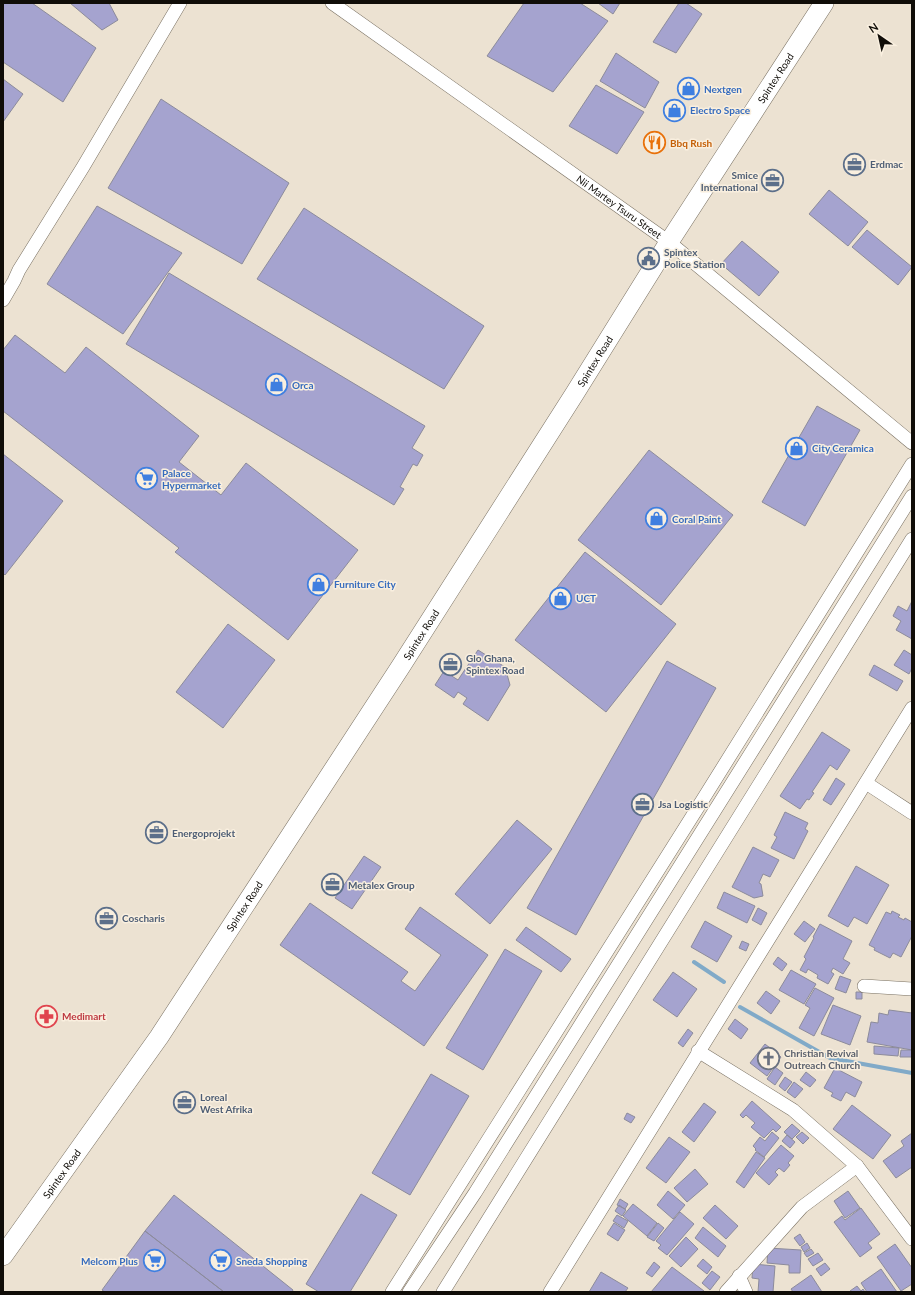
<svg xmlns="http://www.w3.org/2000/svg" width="915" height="1295" font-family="Lato,sans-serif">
	<rect width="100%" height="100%" fill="#ece2d2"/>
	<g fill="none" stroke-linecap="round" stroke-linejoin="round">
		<path stroke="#81aac8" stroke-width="4" d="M694,962L724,982
			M740,1007L830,1058L912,1073"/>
	</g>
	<path fill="#a5a3cf" stroke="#8c8b9b" d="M3,3H32L96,48L63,102L3,62Z
		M70,3H109L118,20L102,30Z
		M524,3H580L608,21L553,92L487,56Z
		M598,3H620L613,14Z
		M679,3H686L702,14L676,53L653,42Z
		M616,53L659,82L645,108L600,81Z
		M3,79L23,94L3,122Z
		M596,85L644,112L617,154L569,126Z
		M161,99L289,183L242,264L108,188Z
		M829,190L868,222L848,246L809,214Z
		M97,206L182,253L123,334L47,284Z
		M304,208L484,326L444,389L257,279Z
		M867,230L912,267L898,285L852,247Z
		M742,241L779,272L759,296L721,264Z
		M169,273L425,426L412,448L423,455L417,466L413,464L400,487L404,489L394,505L126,344Z
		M15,335L65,373L86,347L199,436L179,462L221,495L246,463L358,550L288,640L175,552L179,548L3,411V350Z
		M817,406L860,430L805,526L762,502Z
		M649,450L733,515L661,605L578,540Z
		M3,454L63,501L5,575L3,573Z
		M585,552L676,624L606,712L515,640Z
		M912,601V639L896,630L901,621L893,616L898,606L907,611Z
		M228,624L275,660L223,728L176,692Z
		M478,650L505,667L510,685L488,721L463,704L467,698L458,692L454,698L435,685L444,671L458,680Z
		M904,650L912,655V668L909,674L894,665Z
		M667,661L716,688L576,935L527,908Z
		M874,665L903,681L897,691L869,675Z
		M822,732L850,750L837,770L830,765L812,792L814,793L809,800L807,799L800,809L780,796Z
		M836,778L845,784L831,805L823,800Z
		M785,812L808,823L805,829L808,831L794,859L771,848L777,837L774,835Z
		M517,820L552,849L490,924L455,894Z
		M753,847L779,860L770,877L763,874L759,883L761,884L763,896L754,898L732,887Z
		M364,856L381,867L352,909L335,898Z
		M856,866L889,885L867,924L854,917L848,927L828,916Z
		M724,892L755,906L747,923L717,908Z
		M310,903L408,972L401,981L415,991L441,955L405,929L420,907L488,955L424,1046L280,945Z
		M758,908L767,913L761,925L752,920Z
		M892,911L900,915L898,917L904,920L905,918L912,922V936L901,957L893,953L890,958L874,950L875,948L869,945L886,912L891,914Z
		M705,921L732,936L717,962L691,947Z
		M804,921L815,929L805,942L794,934Z
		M820,924L852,941L843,959L850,963L843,974L833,968L831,972L834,974L828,984L817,978L818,975L808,969L806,973L800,970L806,959L804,957L814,938L813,937Z
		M526,927L571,959L561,972L516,940Z
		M742,941L749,944L746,951L739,948Z
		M505,949L542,971L483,1070L446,1048Z
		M778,957L787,964L782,971L773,964Z
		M791,970L816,984L804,1004L779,990Z
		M673,972L697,989L677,1017L653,1000Z
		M840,976L851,980L846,993L835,989Z
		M815,988L834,998L814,1036L799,1028L810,1008L805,1005Z
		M766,991L780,1001L771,1014L757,1003Z
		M856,992H862V999H856Z
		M833,1005L861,1016L850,1045L821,1034Z
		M889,1010L912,1013V1050L867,1042L871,1022L878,1023L879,1013L888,1015Z
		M735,1019L748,1029L741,1039L728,1029Z
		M688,1029L693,1033L683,1047L678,1043Z
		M765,1044L781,1057L767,1076L750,1063Z
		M874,1046L899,1048L898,1056L874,1054Z
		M901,1050H912V1057H900Z
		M775,1067L783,1073L775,1085L767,1079Z
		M835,1068L862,1082L855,1097L846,1092L841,1101L831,1096L833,1093L824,1088Z
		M806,1072L816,1080L810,1087L800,1080Z
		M431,1074L469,1096L410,1195L372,1173Z
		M785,1077L792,1082L785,1091L779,1086Z
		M794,1082L803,1089L795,1098L787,1092Z
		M752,1101L781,1127L776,1132L773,1129L764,1138L751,1127L755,1123L746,1115L743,1118L740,1115Z
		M704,1103L716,1112L694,1142L682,1132Z
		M852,1105L891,1135L873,1159L833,1129Z
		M627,1113L635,1117L631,1123L624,1119Z
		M792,1124L800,1131L792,1139L784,1132Z
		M772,1132L779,1138L764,1157L755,1150L756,1149L753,1146L760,1137L765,1141Z
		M802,1132L809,1138L803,1144L796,1137Z
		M912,1133V1167L896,1178L883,1161L904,1146L901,1141Z
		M787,1135L795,1142L790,1148L782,1141Z
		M669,1137L690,1152L666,1183L646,1168Z
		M781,1145L794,1156L788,1163L790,1165L784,1172L779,1168L775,1172L778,1175L769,1185L756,1173Z
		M756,1152L765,1158L744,1188L736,1182Z
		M695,1169L708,1184L687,1202L674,1188Z
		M668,1191L685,1205L673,1219L657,1205Z
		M848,1191L860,1208L845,1218L834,1201Z
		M361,1194L397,1215L350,1292H319L306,1284Z
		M174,1195L293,1290L292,1292H224L145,1231Z
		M620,1199L628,1204L625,1209L617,1205Z
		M633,1204L657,1223L647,1236L623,1216Z
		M619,1205L626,1210L622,1216L615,1211Z
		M715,1205L738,1226L726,1239L703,1218Z
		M861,1208L880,1234L868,1243L872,1248L860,1257L834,1222L842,1216L845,1220Z
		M680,1212L694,1224L667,1255L658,1248L661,1245L656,1241Z
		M617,1215L628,1221L624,1228L613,1221Z
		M614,1223L625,1230L618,1241L607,1234Z
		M658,1223L664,1228L654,1241L647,1237Z
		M703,1227L726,1246L718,1257L695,1238Z
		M145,1231L224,1292H105L102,1290Z
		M800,1234L805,1242L800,1246L794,1238Z
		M686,1237L698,1249L681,1267L669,1256Z
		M807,1243L810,1248L804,1252L801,1247Z
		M895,1244L912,1268V1284L901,1291L877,1257Z
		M768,1248L801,1250L800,1273H789V1265L767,1263Z
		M811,1249L814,1253L807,1257L804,1253Z
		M818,1253L823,1260L813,1266L808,1259Z
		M703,1259L712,1267L707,1274L697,1266Z
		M654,1262L660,1267L652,1277L646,1273Z
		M825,1263L830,1269L821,1276L816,1269Z
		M753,1264L775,1266L773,1292H758L759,1279L752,1278Z
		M672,1267L704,1291L703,1292H651Z
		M881,1269L897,1292H867L861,1283Z
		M712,1271L720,1277L710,1290L702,1283Z
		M601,1272L628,1288L625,1292H589Z
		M811,1275L822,1292H793L791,1289Z
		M857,1286L861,1291L863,1289L865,1292H851L850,1291Z"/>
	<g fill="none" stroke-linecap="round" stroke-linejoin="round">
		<defs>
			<g id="street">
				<path id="s1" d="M332,3L669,242L912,443"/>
				<path d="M3,300L14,281L19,270L83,167L180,3"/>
				<path d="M866,783L912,813"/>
				<path d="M864,986L912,989"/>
				<path d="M698,1051L793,1110L857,1166L912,1239"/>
				<path d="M739,1276L746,1292"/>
				<path d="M392,1292L700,804L912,464"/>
				<path d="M409,1292L475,1193L912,496"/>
				<path d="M443,1292L912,539"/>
				<path d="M550,1292L912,708"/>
				<path d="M726,1292L802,1207L857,1166"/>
			</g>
			<g id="secondary">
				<path id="s2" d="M3,1256L159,1037L401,666L575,393L669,242L824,3"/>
			</g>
		</defs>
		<use href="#street" stroke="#797062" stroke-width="14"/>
		<use href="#secondary" stroke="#797062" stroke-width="20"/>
		<use href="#street" stroke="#fff" stroke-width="13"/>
		<use href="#secondary" stroke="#fff" stroke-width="19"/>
	</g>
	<defs>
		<symbol id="shop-ring" viewBox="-11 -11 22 22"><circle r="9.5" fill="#f9efdf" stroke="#3f7fe0" stroke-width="1.5"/><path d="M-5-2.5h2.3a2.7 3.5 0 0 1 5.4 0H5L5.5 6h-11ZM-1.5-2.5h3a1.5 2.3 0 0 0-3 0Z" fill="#3f7fe0"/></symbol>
		<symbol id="restaurant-ring" viewBox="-11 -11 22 22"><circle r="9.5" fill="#f9efdf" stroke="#e8710a" stroke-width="1.5"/><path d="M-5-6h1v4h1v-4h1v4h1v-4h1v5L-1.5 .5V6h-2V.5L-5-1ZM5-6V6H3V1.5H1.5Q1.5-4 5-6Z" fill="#e8710a"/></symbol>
		<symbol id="office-ring" viewBox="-11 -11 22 22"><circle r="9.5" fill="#f9efdf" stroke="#5c6f8a" stroke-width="1.5"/><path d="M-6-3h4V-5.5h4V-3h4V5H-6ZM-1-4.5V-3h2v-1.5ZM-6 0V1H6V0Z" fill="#5c6f8a"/></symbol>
		<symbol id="civic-ring" viewBox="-11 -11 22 22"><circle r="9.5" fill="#f9efdf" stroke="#5c6f8a" stroke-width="1.5"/><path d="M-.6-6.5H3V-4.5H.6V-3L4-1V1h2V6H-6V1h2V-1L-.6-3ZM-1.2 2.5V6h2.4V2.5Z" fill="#5c6f8a"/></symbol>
		<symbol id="supermarket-ring" viewBox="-11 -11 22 22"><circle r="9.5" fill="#f9efdf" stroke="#3f7fe0" stroke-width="1.5"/><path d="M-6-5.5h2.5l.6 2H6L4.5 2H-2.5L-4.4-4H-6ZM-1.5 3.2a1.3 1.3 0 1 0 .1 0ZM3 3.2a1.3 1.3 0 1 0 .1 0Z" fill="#3f7fe0"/></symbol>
		<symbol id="pharmacy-ring" viewBox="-11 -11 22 22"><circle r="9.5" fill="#f9efdf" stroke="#e0444e" stroke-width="1.5"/><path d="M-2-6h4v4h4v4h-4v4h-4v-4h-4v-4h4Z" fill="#e0444e"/></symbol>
		<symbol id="church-ring" viewBox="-11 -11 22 22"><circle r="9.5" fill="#f9efdf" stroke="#6b7280" stroke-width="1.5"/><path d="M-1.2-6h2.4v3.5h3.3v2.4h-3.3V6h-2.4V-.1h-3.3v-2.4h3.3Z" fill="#6b7280"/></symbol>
	</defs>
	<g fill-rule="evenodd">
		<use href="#shop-ring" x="676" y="76" width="25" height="25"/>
		<use href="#shop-ring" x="662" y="98" width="25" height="25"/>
		<use href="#restaurant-ring" x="642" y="130" width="25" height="25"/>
		<use href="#office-ring" x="842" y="152" width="25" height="25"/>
		<use href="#office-ring" x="760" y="168" width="25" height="25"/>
		<use href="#civic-ring" x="636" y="246" width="25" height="25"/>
		<use href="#shop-ring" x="264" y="372" width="25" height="25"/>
		<use href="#shop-ring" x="784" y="436" width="25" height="25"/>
		<use href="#supermarket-ring" x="134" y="466" width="25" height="25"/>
		<use href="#shop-ring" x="644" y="506" width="25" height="25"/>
		<use href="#shop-ring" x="306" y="572" width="25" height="25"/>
		<use href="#shop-ring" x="548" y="586" width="25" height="25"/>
		<use href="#office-ring" x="438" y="652" width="25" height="25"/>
		<use href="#office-ring" x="630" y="792" width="25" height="25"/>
		<use href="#office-ring" x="144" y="820" width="25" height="25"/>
		<use href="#office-ring" x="320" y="872" width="25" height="25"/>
		<use href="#office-ring" x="94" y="906" width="25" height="25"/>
		<use href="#pharmacy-ring" x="34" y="1004" width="25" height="25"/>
		<use href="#church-ring" x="756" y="1046" width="25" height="25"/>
		<use href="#office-ring" x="172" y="1090" width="25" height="25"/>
		<use href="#supermarket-ring" x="142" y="1248" width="25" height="25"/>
		<use href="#supermarket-ring" x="208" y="1248" width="25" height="25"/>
	</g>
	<g text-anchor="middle" stroke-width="3" stroke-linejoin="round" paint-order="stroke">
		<g font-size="10" fill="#100d08" stroke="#f9efdf">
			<text dy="4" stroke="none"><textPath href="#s2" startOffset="1409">Spintex Road</textPath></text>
			<text dy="4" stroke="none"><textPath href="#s1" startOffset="352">Nii Martey Tsuru Street</textPath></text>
			<text dy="4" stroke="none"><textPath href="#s2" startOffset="1073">Spintex Road</textPath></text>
			<text dy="4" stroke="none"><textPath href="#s2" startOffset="749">Spintex Road</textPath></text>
			<text dy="4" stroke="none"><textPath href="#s2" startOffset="425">Spintex Road</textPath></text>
			<text dy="4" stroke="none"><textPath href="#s2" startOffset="101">Spintex Road</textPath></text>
		</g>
		<g font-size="10" font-weight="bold" fill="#366cbe" stroke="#f9efdf" text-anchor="start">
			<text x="704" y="93">Nextgen</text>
			<text x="690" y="114">Electro Space</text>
			<text x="292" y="389">Orca</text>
			<text x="812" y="452">City Ceramica</text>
			<text x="162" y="477">Palace<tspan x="162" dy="12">Hypermarket</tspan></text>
			<text x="672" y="523">Coral Paint</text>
			<text x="334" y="588">Furniture City</text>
			<text x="576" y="602">UCT</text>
			<text x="138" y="1265" text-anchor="end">Melcom Plus</text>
			<text x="236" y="1265">Sneda Shopping</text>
		</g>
		<g font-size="10" font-weight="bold" fill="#c56008" stroke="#f9efdf" text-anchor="start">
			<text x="670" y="147">Bbq Rush</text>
		</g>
		<g font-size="10" font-weight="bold" fill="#4e5e75" stroke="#f9efdf" text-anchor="start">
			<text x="870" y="168">Erdmac</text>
			<text x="758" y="179" text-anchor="end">Smice<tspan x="758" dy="12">International</tspan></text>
			<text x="664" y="256">Spintex<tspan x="664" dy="12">Police Station</tspan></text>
			<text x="466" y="662">Glo Ghana,<tspan x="466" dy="12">Spintex Road</tspan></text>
			<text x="658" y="808">Jsa Logistic</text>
			<text x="172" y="837">Energoprojekt</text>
			<text x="348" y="889">Metalex Group</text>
			<text x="122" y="922">Coscharis</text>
			<text x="200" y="1101">Loreal<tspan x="200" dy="12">West Afrika</tspan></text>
		</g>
		<g font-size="10" font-weight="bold" fill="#be3a42" stroke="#f9efdf" text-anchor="start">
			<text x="62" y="1020">Medimart</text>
		</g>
		<g font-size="10" font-weight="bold" fill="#5b616d" stroke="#f9efdf" text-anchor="start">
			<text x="784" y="1057">Christian Revival<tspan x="784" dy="12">Outreach Church</tspan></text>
		</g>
	</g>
	<rect width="915" height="1295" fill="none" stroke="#100d08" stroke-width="8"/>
	<g transform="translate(879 36) rotate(326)" stroke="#f9efdf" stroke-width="3" paint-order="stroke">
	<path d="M0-3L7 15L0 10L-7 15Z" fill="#100d08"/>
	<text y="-6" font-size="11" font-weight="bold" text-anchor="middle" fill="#100d08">N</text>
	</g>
</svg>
